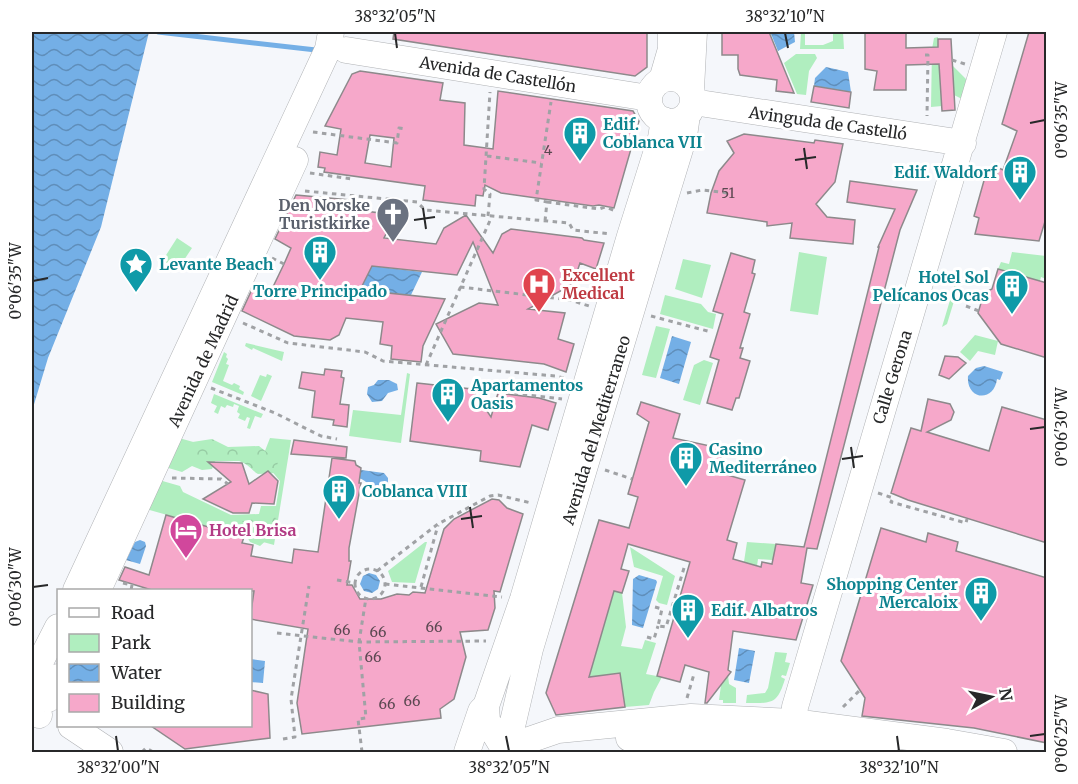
<svg xmlns="http://www.w3.org/2000/svg" width="1078" height="784" font-family="Merriweather,serif">
	<defs>
		<pattern id="forest-crowns" width="20" height="18" patternUnits="userSpaceOnUse" patternTransform="scale(1.5)"><rect width="20" height="18" fill="#b0eebf"/><path d="M2 6a3 3 0 1 1 6 0M12 15a3 3 0 1 1 6 0" fill="none" stroke="#97cca4"/></pattern>
		<pattern id="water-waves" width="16" height="10" patternUnits="userSpaceOnUse" patternTransform="scale(1.5)"><rect width="16" height="10" fill="#74afe6"/><path d="M0 5q4-4 8 0t8 0" fill="none" stroke="#5f8eba"/></pattern>
	</defs>
	<rect width="100%" height="100%" fill="#f5f7fb"/>
	<path fill="#b0eebf" d="M801,32H805V45H823L833,41V32H843L844,49H800Z
		M938,37L942,106L931,107L932,49L934,38Z
		M796,54H815L817,58L809,71L806,95L797,94L784,63Z
		M953,66L967,80L962,99L954,95Z
		M177,238L192,248L176,272L161,263Z
		M799,252L827,257L818,315L790,311Z
		M1012,252L1046,256V279L1041,277L1040,281L998,269L1001,262L1009,264Z
		M683,259L711,265L702,298L675,289Z
		M959,270L962,275L947,324L942,327Z
		M665,295L701,304L708,312L716,314L713,329L660,314Z
		M656,326L670,329L656,378L642,375Z
		M975,335L998,341L995,355L978,351L970,361L960,352Z
		M246,343L284,352L282,361L253,348L252,350L245,346Z
		M224,352L227,354L226,357L228,359L226,364L229,365L223,381L232,385L234,383L240,386L239,389L244,392L243,395L212,382Z
		M704,360L713,363L700,405L683,400L694,365Z
		M407,373L410,374L401,443L349,436L353,410L401,415Z
		M267,374L272,376L261,401L251,396L260,375L266,377Z
		M214,394L263,414L261,418L255,416L250,429L247,428L250,418L247,417L245,421L238,418L240,414L237,412L239,406L234,404L233,407L227,405L225,408L221,406L218,414L214,412L217,406L211,403Z
		M179,438L261,461L270,438L291,440L274,545L146,509L159,480L180,486L183,492L231,515L259,514L261,506H276L280,481L270,469L244,461H215L212,469L202,470L192,466L182,472L165,467Z
		M425,542H427L415,583L392,582L388,571Z
		M747,542L776,544L775,549L785,561L758,559L750,615L736,614Z
		M630,547L675,576L667,605L659,603L656,600L663,576L634,567Z
		M614,591L622,593L626,627L621,646L642,649L645,640L656,643L646,674L662,677L654,692L649,705L625,707L620,673L589,677Z
		M775,652L787,653L785,662L790,663L786,676L782,675L781,677L785,679C777,705 772,703 746,703L747,695L765,693L768,688Z
		M728,675L729,684L736,688V703H723V700H719L722,678Z"/>
	<path fill="url(#forest-crowns)" d="M212,439L228,447L259,446L278,461L276,473L258,474C253,471 251,468 247,465C229,453 210,459 191,463L183,457L179,447L186,443Z
		M273,516L277,519L280,528L260,546L250,542L246,535L237,528L238,522Z"/>
	<path fill="url(#water-waves)" d="M32,32H149L101,227L48,358L32,411Z
		M778,32H794L795,42L778,51L771,34Z
		M826,67L848,72L851,92L814,86L815,78Z
		M372,266L422,272L411,295L360,290Z
		M672,336L691,342L679,384L660,378Z
		M984,366L1003,372L1000,380L997,379C994,403 966,400 968,376L976,368Z
		M378,380H389L397,384L398,390L388,393L382,401L372,402L367,394L368,387L374,385Z
		M361,470L384,473L388,478V487L380,492C371,490 368,480 358,478Z
		M140,540L145,542L146,546L140,564L126,560L135,542Z
		M369,573L376,575L380,581L378,589L372,593L364,591L360,584L363,576Z
		M639,575L656,580L657,582L643,628L632,625L633,579Z
		M739,648L755,651L749,683L734,680Z
		M251,659L265,661L263,683L251,682Z"/>
	<g fill="none" stroke-linecap="round" stroke-linejoin="round">
		<path stroke="#74afe6" stroke-width="5" d="M158,32L316,50"/>
	</g>
	<path fill="#f6a8ca" stroke="#8d898b" stroke-width="1.5" fill-rule="evenodd" d="M394,32H647V67L635,76L393,39Z
		M722,32H769L794,93L776,91L777,80L740,75L738,69V55H722Z
		M865,32H906V48L938,47V39H951L955,110L942,111L939,64L906,65V90H874L877,71L865,69Z
		M1029,32H1047V215L1039,241L975,234L979,218L974,216L985,177L995,180L999,168L1003,170L1017,131L1002,124Z
		M360,71L443,83L440,100L465,103L464,145L493,149L498,91L633,111L639,121L614,208L599,205L593,206L501,193L485,185L483,196L476,195L475,206L423,200L425,186L324,172L325,168L318,167L320,152L337,155L341,129L325,126L352,74ZM370,135L394,138L391,167L365,163Z
		M814,86L851,92L849,108L811,102Z
		M744,134L814,143L815,140L843,144L835,182L816,204L827,217L855,220L853,244L790,238L792,223L767,226V222L707,213L711,193L719,171L734,153L727,141Z
		M850,181L917,190L900,230L817,549L807,548L801,583L813,585L796,640L733,631L728,670L731,672L707,703H705L709,672L685,665L680,682L657,676L690,562L628,544L621,569L629,571L622,593L614,591L589,677L620,673L625,707L556,715L546,693L599,520L629,528L638,497L628,494L649,422L637,414L641,402L680,414L673,438L724,449L717,472L745,480L727,540L737,543L733,559L761,567L762,562L772,564L776,544L804,547L879,247H878L895,209L847,202Z
		M296,195L350,200L349,209L388,214L392,222L384,238L436,244L444,228L466,215L493,253L502,234L511,229L582,238L584,240L604,243L596,269L580,263L573,284L528,309L565,313L558,339L574,344L566,372L544,364L453,354L436,324L479,303L498,305L473,242L457,275L372,266L360,290L445,299L423,346L421,362L391,359L392,346L380,344L383,322L346,318L339,335L330,340L294,336L242,311L254,285L270,293L284,264L291,248L275,239Z
		M731,253L755,260L752,273L755,274L744,312L750,314L740,348H743L740,358L750,361L739,398H736L732,410L707,403L719,360L710,357L723,314L713,311Z
		M998,269L1047,283V358L1001,344L978,313L984,293L992,289Z
		M945,356L958,357L966,363L949,379L939,375Z
		M325,369L342,371L341,377L344,378L340,404L349,405L347,427L333,425L334,420L312,417L315,391L299,388L302,372L324,375Z
		M417,383L472,389L491,417L498,393L539,398L556,403L548,430L532,425L520,467L480,461L481,451L410,441Z
		M928,399L950,404L954,412L951,420L927,432L989,451L1002,407L1047,420V543L908,500L891,493L911,428L921,431Z
		M294,440L347,447L346,458L291,454Z
		M332,458L355,461L356,465L361,468L359,483H361L349,548V561H351L347,585H352L360,599H381L397,594L409,595L413,592L425,593L444,529L454,519L492,499L499,500L507,508L523,514L500,592L494,591L495,608L488,630L460,632L466,657L454,699L440,709L441,718L302,734L297,703L308,629L250,619L254,591H155L119,580L125,567L149,575L166,515L244,537L242,543L253,545L251,556L292,563L294,549L318,552Z
		M208,462L242,463L249,484L268,471L278,481L274,504L252,503L249,513H233L203,499L231,482Z
		M881,528L926,542L928,533L958,542L956,551L1047,578V743L974,728L862,716L865,698L841,661Z
		M250,690L268,694L270,738L185,749L151,726H250Z"/>
	<g fill="none" stroke-linecap="round" stroke-linejoin="round">
		<defs>
			<path id="minor" d="M346,50L649,98
				M649 100a22 22 0 1 1 44 0a22 22 0 1 1-44 0Z
				M662,80L671,49V32
				M691,89L694,32
				M693,102L963,143
				M76,590L328,49L331,32
				M98,590L295,160
				M32,678L58,627
				M48,699L58,677
				M39,715L36,707C38,701 42,697 48,699
				M71,726L110,752
				M629,738L719,737L885,752
				M467,752L481,711L486,706
				M506,752L487,721L486,706L523,599L630,236L661,138L664,120
				M506,752L530,649L665,198L684,136L687,115
				M506,752L523,742L558,730L691,717L793,722L947,742L1004,752
				M791,752L795,707L994,32"/>
		</defs>
		<use href="#minor" stroke="#b0b2b5" stroke-width="27"/>
		<path stroke="#a0a2a5" stroke-width="3" stroke-dasharray="4.5 4.5" stroke-linecap="butt" d="M925,55H928L927,116
			M952,60L965,64
			M313,132L397,143L399,128L405,129
			M487,156L541,163
			M310,173L352,179
			M305,191L417,202L425,210L569,223L573,230L611,234
			M687,193L702,190L728,193
			M547,202L599,209L605,207L616,211
			M488,216L490,194L484,189L490,92
			M545,221L547,202L536,200L551,102
			M272,258L284,264
			M460,287L570,300L589,306
			M966,306L979,311
			M651,316L711,332
			M243,323L288,343L365,352L383,361L555,376L568,379
			M426,365L492,216
			M211,388L275,413L321,436L337,439
			M480,395L485,390L562,399
			M605,470L632,479
			M172,478L221,479L228,484
			M878,493L893,498L891,502L966,523L967,519
			M355 584a15 15 0 1 1 30 0a15 15 0 1 1-30 0Z
			M377,571L438,524L490,496L498,495L531,503
			M337,580L355,583
			M123,583L132,585L131,590
			M385,584L502,597
			M421,587L438,525
			M655,607L662,609L658,626L666,627L684,568
			M277,633L359,642L486,641
			M647,637L654,639L658,626
			M687,698L694,674
			M843,707L860,690
			M283,739L295,737L291,699L309,586
			M142,752L146,748L153,752
			M362,752L358,719L366,718L359,642L366,598"/>
		<use href="#minor" stroke="#fff" stroke-width="26"/>
	</g>
	<path fill="none" stroke="#272829" stroke-width="2" d="M395,33L397,48M785,33L788,48M1030,123L1045,120M804,148L807,169M795,160L816,157M423,208L426,229M414,220L435,217M33,281L48,278M1030,429L1045,427M851,447L854,468M842,459L863,456M470,507L473,528M461,519L482,516M33,587L48,585M116,736L118,751M506,736L509,751M897,736L899,751M1030,736L1045,734"/>
	<defs>
		<symbol id="building-pin" viewBox="-11 -11 22 30"><path d="M0 17L-7.5 6A9.5 9.5 0 1 1 7.5 6Z" fill="#0f9aa8" stroke="#fff"/><path d="M-4-6H4V6H1V3H-1V6H-4ZM-2.5-4.3h1.7v1.8h-1.7ZM.8-4.3h1.7v1.8H.8ZM-2.5-1h1.7V.8h-1.7ZM.8-1h1.7V.8H.8Z" fill="#fff"/></symbol>
		<symbol id="church-pin" viewBox="-11 -11 22 30"><path d="M0 17L-7.5 6A9.5 9.5 0 1 1 7.5 6Z" fill="#6b7280" stroke="#fff"/><path d="M-1.2-6h2.4v3.5h3.3v2.4h-3.3V6h-2.4V-.1h-3.3v-2.4h3.3Z" fill="#fff"/></symbol>
		<symbol id="sight-pin" viewBox="-11 -11 22 30"><path d="M0 17L-7.5 6A9.5 9.5 0 1 1 7.5 6Z" fill="#0f9aa8" stroke="#fff"/><path d="M0-6L1.8-2.2L6-1.7L2.9 1.2L3.7 5.4L0 3.3L-3.7 5.4L-2.9 1.2L-6-1.7L-1.8-2.2Z" fill="#fff"/></symbol>
		<symbol id="hospital-pin" viewBox="-11 -11 22 30"><path d="M0 17L-7.5 6A9.5 9.5 0 1 1 7.5 6Z" fill="#e0444e" stroke="#fff"/><path d="M-5-5h3v3.5h4V-5h3V5h-3V1.5h-4V5h-3Z" fill="#fff"/></symbol>
		<symbol id="hotel-pin" viewBox="-11 -11 22 30"><path d="M0 17L-7.5 6A9.5 9.5 0 1 1 7.5 6Z" fill="#d1479c" stroke="#fff"/><path d="M-6-4.5h1.5V1H6V5H4.5V3h-9V5H-6ZM-4 0a1.8 1.8 0 1 1 3.6 0ZM.5 0V-2.5h3Q6-2.5 6 0Z" fill="#fff"/></symbol>
	</defs>
	<g fill-rule="evenodd">
		<use href="#building-pin" x="561" y="114" width="38" height="52"/>
		<use href="#building-pin" x="1001" y="153" width="38" height="52"/>
		<use href="#church-pin" x="374" y="195" width="38" height="52"/>
		<use href="#building-pin" x="301" y="233" width="38" height="52"/>
		<use href="#sight-pin" x="117" y="245" width="38" height="52"/>
		<use href="#hospital-pin" x="520" y="265" width="38" height="52"/>
		<use href="#building-pin" x="993" y="267" width="38" height="52"/>
		<use href="#building-pin" x="429" y="375" width="38" height="52"/>
		<use href="#building-pin" x="667" y="439" width="38" height="52"/>
		<use href="#building-pin" x="320" y="472" width="38" height="52"/>
		<use href="#hotel-pin" x="167" y="511" width="38" height="52"/>
		<use href="#building-pin" x="962" y="574" width="38" height="52"/>
		<use href="#building-pin" x="669" y="591" width="38" height="52"/>
	</g>
	<g text-anchor="middle" stroke-width="6" stroke-linejoin="round" paint-order="stroke">
		<g font-size="14" fill="#5b4851">
			<text x="548" y="155">4</text>
			<text x="728" y="198">51</text>
			<text x="434" y="632">66</text>
			<text x="342" y="635">66</text>
			<text x="378" y="637">66</text>
			<text x="373" y="662">66</text>
			<text x="412" y="706">66</text>
			<text x="387" y="709">66</text>
		</g>
		<g font-size="16" fill="#272829" stroke="#fff">
			<text transform="translate(498 74) rotate(9)" y="6">Avenida de Castellón</text>
			<text transform="translate(828 123) rotate(8)" y="6">Avinguda de Castelló</text>
			<text transform="translate(203 361) rotate(-65)" y="6">Avenida de Madrid</text>
			<text transform="translate(892 377) rotate(-73)" y="6">Calle Gerona</text>
			<text transform="translate(596 430) rotate(-73)" y="6">Avenida del Mediterraneo</text>
		</g>
		<g font-size="16" font-weight="bold" fill="#0d838f" stroke="#fff" text-anchor="start">
			<text x="603" y="130">Edif.<tspan x="603" dy="18">Coblanca VII</tspan></text>
			<text x="997" y="178" text-anchor="end">Edif. Waldorf</text>
			<text x="159" y="270">Levante Beach</text>
			<text x="989" y="283" text-anchor="end">Hotel Sol<tspan x="989" dy="18">Pelícanos Ocas</tspan></text>
			<text x="320" y="297" text-anchor="middle">Torre Principado</text>
			<text x="471" y="391">Apartamentos<tspan x="471" dy="18">Oasis</tspan></text>
			<text x="709" y="455">Casino<tspan x="709" dy="18">Mediterráneo</tspan></text>
			<text x="362" y="497">Coblanca VIII</text>
			<text x="958" y="590" text-anchor="end">Shopping Center<tspan x="958" dy="18">Mercaloix</tspan></text>
			<text x="711" y="616">Edif. Albatros</text>
		</g>
		<g font-size="16" font-weight="bold" fill="#5b616d" stroke="#fff" text-anchor="end">
			<text x="370" y="211">Den Norske<tspan x="370" dy="18">Turistkirke</tspan></text>
		</g>
		<g font-size="16" font-weight="bold" fill="#be3a42" stroke="#fff" text-anchor="start">
			<text x="562" y="281">Excellent<tspan x="562" dy="18">Medical</tspan></text>
		</g>
		<g font-size="16" font-weight="bold" fill="#b23c85" stroke="#fff" text-anchor="start">
			<text x="209" y="536">Hotel Brisa</text>
		</g>
	</g>
	<rect width="1078" height="784" fill="none" stroke="#ffffff" stroke-width="66"/>
	<rect x="57" y="589" width="195" height="138" fill="#ffffff" stroke="#a9a9a9" stroke-width="1.5"/>
	<rect x="69" y="608" width="30" height="9" fill="#ffffff" stroke="#a9a9a9" stroke-width="1.5"/>
	<text x="111" y="619" font-size="18" fill="#272829">Road</text>
	<rect x="69" y="634" width="30" height="18" fill="#b0eebf" stroke="#a9a9a9" stroke-width="1.5"/>
	<text x="111" y="649" font-size="18" fill="#272829">Park</text>
	<rect x="69" y="664" width="30" height="18" fill="url(#water-waves)" stroke="#a9a9a9" stroke-width="1.5"/>
	<text x="111" y="679" font-size="18" fill="#272829">Water</text>
	<rect x="69" y="694" width="30" height="18" fill="#f6a8ca" stroke="#a9a9a9" stroke-width="1.5"/>
	<text x="111" y="709" font-size="18" fill="#272829">Building</text>
	<g transform="translate(991 697) rotate(81)" stroke="#ffffff" stroke-width="4.5" paint-order="stroke">
	<path d="M0-4.5L10 22L0 15L-10 22Z" fill="#272829"/>
	<text y="-9" font-size="16" font-weight="bold" text-anchor="middle" fill="#272829">N</text>
	</g>
	<rect x="33" y="33" width="1012" height="718" fill="none" stroke="#272829" stroke-width="2"/>
	<g font-size="15" text-anchor="middle" fill="#272829">
		<text x="395" y="22">38°32'05"N</text>
		<text x="785" y="22">38°32'10"N</text>
		<text transform="translate(1062 120) rotate(-90)" y="5">0°06'35"W</text>
		<text transform="translate(16 281) rotate(-90)" y="5">0°06'35"W</text>
		<text transform="translate(1062 427) rotate(-90)" y="5">0°06'30"W</text>
		<text transform="translate(16 587) rotate(-90)" y="5">0°06'30"W</text>
		<text transform="translate(1062 734) rotate(-90)" y="5">0°06'25"W</text>
		<text x="118" y="773">38°32'00"N</text>
		<text x="509" y="773">38°32'05"N</text>
		<text x="899" y="773">38°32'10"N</text>
	</g>
</svg>
